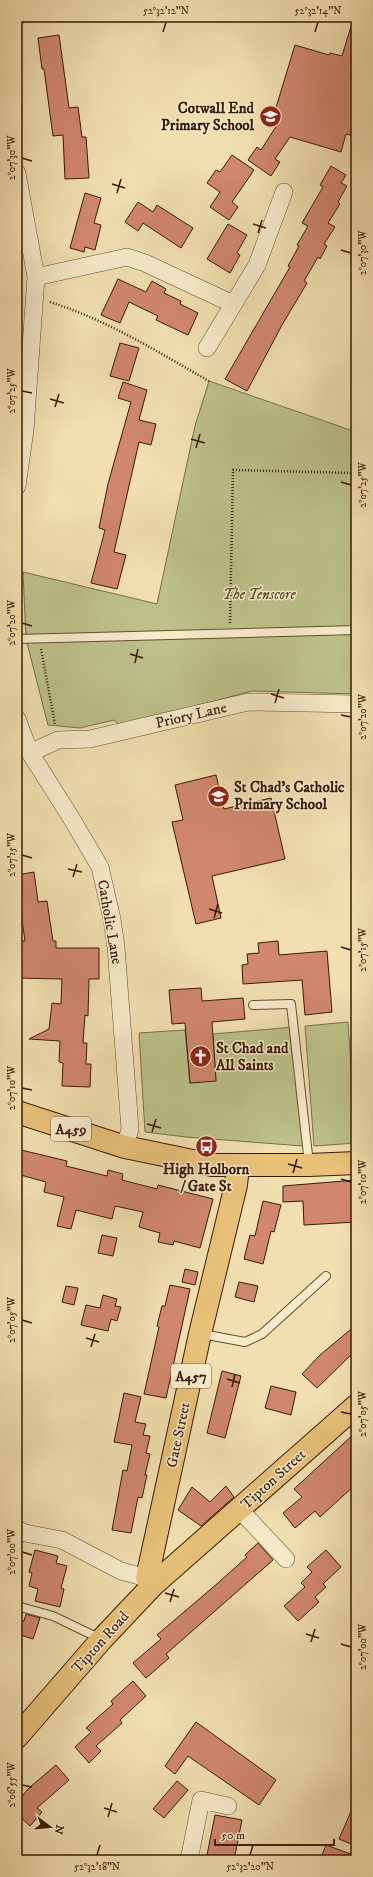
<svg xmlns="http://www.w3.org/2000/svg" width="373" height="1877" font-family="'IM FELL DW Pica',serif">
	<rect width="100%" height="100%" fill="#f1dfaf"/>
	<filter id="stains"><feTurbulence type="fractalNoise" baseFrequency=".005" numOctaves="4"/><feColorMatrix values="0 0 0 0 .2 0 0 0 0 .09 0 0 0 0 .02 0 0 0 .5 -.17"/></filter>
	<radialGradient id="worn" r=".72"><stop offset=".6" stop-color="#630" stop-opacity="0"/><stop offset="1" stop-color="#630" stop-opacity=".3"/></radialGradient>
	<path fill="#bcc189" stroke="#7b6e48" d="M209,381L356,432V694L252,691L121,726L114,720L80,728L48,725L26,639L23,572L157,604L195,426Z
		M348,1022L356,1143L314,1146L305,1026Z
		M294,1027L303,1146L186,1137L145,1132L139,1033L185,1030L190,1083L216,1080L213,1034Z"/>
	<path fill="#d0876e" stroke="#3a1a07" d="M353,20H356V125L353,136L346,134L341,152L290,137L275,159L280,162L271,176L248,160L257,147L261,150L277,125L271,124L295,45L329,55L330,53L342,56Z
		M59,35L69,108L78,107L82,137H86L89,178L65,179L63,135L53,136L44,69H42L38,38Z
		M232,155L254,170L232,202L238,207L229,220L210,207L220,192L207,183L216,170L220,172Z
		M331,166L346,175L341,183L347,186L338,202L340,204L328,223L335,227L324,244L327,246L320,259L318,257L304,281L307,283L282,325L247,391L225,379L290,267L288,266L299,246L297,245L308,226L302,223L323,187L320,185Z
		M85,193L101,198L94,223L101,225L95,250L85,247L84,252L70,248Z
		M138,202L153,212L157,205L193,228L181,248L143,223L138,231L125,222Z
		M228,224L247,235L237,253L240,255L230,273L207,259Z
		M118,279L146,292L152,281L166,289L164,293L181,301L180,304L198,313L188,335L156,320L158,316L129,302L120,323L101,315Z
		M120,343L139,348L129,381L110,376Z
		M123,382L147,390L139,420L156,424L151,445L139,442L114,552L126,555L117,589L91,583L105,530L99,528L108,484L131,402L118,398Z
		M216,775L224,809L271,798L285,859L212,876L221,918L196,924L172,822L183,820L175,785Z
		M34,872L38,902L47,901L53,941H56V948H99V979H89L88,1016L85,1015L83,1043H87L86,1064H91L90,1087L62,1086L63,1063L59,1062L60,1041L29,1039L49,1029L52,1003L61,1004L62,979L17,978V941H25L19,900H17V875Z
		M278,941L279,955L327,951L332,1012L305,1015L302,980L243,984L242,965L248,964L247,954L259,953L258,943Z
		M201,988L202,1001L243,998L245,1019L212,1022L216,1081L190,1083L185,1023L172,1024L169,990Z
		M17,1149L67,1161L66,1166L107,1176L108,1170L123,1174L122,1180L157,1189L158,1185L213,1199L200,1248L174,1241L173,1245L158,1242L160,1233L139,1227L143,1212L115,1206L112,1219L76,1210L71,1229L57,1226L64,1197L44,1192L46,1182L17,1174Z
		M356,1180V1222L304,1225L303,1201L283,1202V1186Z
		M263,1201L281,1205L274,1232L271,1231L263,1264L244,1259L250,1235L255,1236Z
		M102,1235L117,1238L113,1256L98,1253Z
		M185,1269L198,1272L195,1285L182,1282Z
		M239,1282L258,1286L254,1302L235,1297Z
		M170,1285L190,1289L166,1398L144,1394L159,1327L157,1326L162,1306H165Z
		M66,1286L78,1288L74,1305L62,1302Z
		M103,1295L117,1299L115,1306L121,1307L117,1321L111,1319L108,1331L81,1325L86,1305L100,1308Z
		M356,1325V1350L317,1388L302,1374L320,1355Z
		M222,1371L241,1376L225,1438L207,1433Z
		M271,1386L296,1392L291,1415L265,1408Z
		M124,1393L141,1397L135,1422L146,1424L143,1435L150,1436L146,1453L150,1454L145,1475H147L142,1498L138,1497L131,1533L112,1530L123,1470L127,1471L132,1445L114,1442Z
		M356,1432V1484L320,1517L315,1511L295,1528L283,1513L302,1497L294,1489Z
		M226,1486L234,1497L201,1526L178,1510L192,1487L210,1502Z
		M258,1543L273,1560L166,1654L169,1658L146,1678L133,1663L161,1639L157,1635L218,1583L247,1557L245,1555Z
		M35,1550L58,1556L56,1563L67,1566L61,1588L64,1589L60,1607L35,1601L38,1589L29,1586L32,1573L29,1572Z
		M326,1550L341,1567L323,1584L326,1587L315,1597L319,1602L298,1621L284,1606L305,1587L301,1583L312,1572L307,1567Z
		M26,1614L40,1618L33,1639L17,1634V1619L24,1621Z
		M133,1681L146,1696L120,1720L122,1723L96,1746L101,1751L89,1763L75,1747L91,1732L86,1728L113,1704L111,1701Z
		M196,1722L276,1780L259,1805L188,1756L175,1774L165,1766Z
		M56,1765L69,1780L37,1808L42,1812L30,1826L17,1814V1802L29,1788Z
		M177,1781L188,1790L164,1818L153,1809Z
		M356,1800V1846L339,1839Z
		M215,1815L242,1820L234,1860H206Z
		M326,1845L356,1856V1860H320Z"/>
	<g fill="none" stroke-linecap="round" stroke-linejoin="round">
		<defs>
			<path id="service" d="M17,639L356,630
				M253,1005L291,1004L309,1164
				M202,1334L245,1342L262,1334L326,1276
				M17,1606L53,1616L101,1639"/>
			<path id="minor" d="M17,173L36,277L25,430L17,486
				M36,277L127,257L145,263L233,304
				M207,348L257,265L284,192
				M17,719L30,753L70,816L100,867L112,919L116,947L130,1129L125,1147
				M30,753L58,740L90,739L248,702L356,704
				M239,1509L286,1559
				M17,1529L25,1533L62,1540L121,1571L147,1578
				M189,1860L201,1800L228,1806"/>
			<path id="primary" d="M17,1112L125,1147L212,1165H309L356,1163
				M153,1585L147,1578L200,1334L236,1185L238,1166
				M17,1737L102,1639L153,1585L356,1406"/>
		</defs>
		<use href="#service" stroke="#684b31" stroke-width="10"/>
		<use href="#minor" stroke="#684b31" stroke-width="18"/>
		<use href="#primary" stroke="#3a1a07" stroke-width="24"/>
		<path stroke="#3a1a07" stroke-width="2.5" stroke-dasharray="1 2" stroke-linecap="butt" d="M17,23L65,17
			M50,302C107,320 158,352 209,381
			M230,623L233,470L356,473
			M41,649L55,724"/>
		<use href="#service" stroke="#f6eacb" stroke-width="8"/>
		<use href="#minor" stroke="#f6eacb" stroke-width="17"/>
		<use href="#primary" stroke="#e8c078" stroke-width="22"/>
	</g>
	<path fill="none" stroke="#3a1a07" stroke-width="1.5" d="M163,32L166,22M315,32L318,22M22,158L32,161M112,184L125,188M117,193L121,179M253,224L266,228M258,233L262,220M341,250L351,253M22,391L32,393M50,399L64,403M55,407L59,394M191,439L205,443M196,448L200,434M341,482L351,485M22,623L32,626M130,654L143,658M135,663L138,649M271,694L284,698M275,703L279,689M341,715L351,717M22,855L32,858M68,869L82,872M73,877L77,864M209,909L222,913M214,918L218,904M341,947L351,950M22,1088L32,1090M147,1124L161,1128M152,1132L156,1119M288,1164L302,1168M293,1173L297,1159M341,1179L351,1182M22,1320L32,1323M86,1338L99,1342M91,1347L95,1334M227,1379L240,1383M232,1387L235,1374M341,1412L351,1414M22,1552L32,1555M165,1593L179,1597M170,1602L174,1589M306,1634L319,1638M311,1642L315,1629M341,1644L351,1647M22,1785L32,1787M104,1808L117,1812M108,1817L112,1803M97,1855L100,1845M250,1855L253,1845"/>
	<defs>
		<symbol id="school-disc" viewBox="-11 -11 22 22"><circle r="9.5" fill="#8f2418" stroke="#f6eacb"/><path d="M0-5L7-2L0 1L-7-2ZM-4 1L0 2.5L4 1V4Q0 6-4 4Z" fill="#fff"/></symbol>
		<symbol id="church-disc" viewBox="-11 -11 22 22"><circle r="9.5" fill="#8f2418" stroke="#f6eacb"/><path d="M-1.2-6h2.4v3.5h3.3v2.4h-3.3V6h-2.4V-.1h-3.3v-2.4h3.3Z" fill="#fff"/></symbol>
		<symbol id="bus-disc" viewBox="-11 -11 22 22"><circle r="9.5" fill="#8f2418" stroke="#f6eacb"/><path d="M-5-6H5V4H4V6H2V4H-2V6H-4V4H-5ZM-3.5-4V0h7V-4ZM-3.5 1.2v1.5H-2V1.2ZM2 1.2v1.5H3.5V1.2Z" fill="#fff"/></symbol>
	</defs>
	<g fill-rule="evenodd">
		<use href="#school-disc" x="258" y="104" width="25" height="25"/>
		<use href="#school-disc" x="206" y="784" width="25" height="25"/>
		<use href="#church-disc" x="188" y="1044" width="25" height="25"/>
		<use href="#bus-disc" x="194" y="1134" width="25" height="25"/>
	</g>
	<g text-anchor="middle" stroke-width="3" stroke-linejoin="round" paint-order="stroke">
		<g fill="#f6eacb" stroke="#725842" stroke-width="1">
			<rect x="51" y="1117" width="40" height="24" rx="3"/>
			<rect x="171" y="1364" width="40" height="24" rx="3"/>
		</g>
		<g font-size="14" font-weight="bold" fill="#3a1a07">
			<text x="71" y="1134">A459</text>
			<text x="191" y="1381">A457</text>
		</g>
		<g font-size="15" font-weight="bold" fill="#3a1a07" stroke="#f6eacb" text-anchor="start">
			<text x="254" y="113" text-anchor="end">Cotwall End<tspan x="254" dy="17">Primary School</tspan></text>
			<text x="234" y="792">St Chad's Catholic<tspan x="234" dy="17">Primary School</tspan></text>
			<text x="216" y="1053">St Chad and<tspan x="216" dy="17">All Saints</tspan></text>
			<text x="206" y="1174" text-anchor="middle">High Holborn<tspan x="206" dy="17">/ Gate St</tspan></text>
		</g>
		<g font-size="15" font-style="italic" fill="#614c2e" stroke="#f6eacb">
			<text x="259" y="599">The Tenscore</text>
		</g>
		<g font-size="15" fill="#3a1a07" stroke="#f6eacb">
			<text transform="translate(191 715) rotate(-13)" y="5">Priory Lane</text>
			<text transform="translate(110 922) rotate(80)" y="5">Catholic Lane</text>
			<text transform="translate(178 1435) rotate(-78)" y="5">Gate Street</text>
			<text transform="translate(273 1479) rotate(-42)" y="5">Tipton Street</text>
			<text transform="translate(100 1642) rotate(-48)" y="5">Tipton Road</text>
		</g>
	</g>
	<rect width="373" height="1877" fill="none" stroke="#f1dfaf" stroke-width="44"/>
	<g transform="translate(50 1827) rotate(106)" stroke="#f6eacb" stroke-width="3" paint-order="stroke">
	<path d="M0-3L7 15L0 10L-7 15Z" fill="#3a1a07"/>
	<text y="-6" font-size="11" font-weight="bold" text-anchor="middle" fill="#3a1a07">N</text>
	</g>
	<path d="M215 1839v6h119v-6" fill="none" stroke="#3a1a07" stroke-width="2"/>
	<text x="221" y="1839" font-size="12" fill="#3a1a07" stroke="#f6eacb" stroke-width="3" paint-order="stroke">50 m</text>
	<rect x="22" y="22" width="329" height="1833" fill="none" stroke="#3a1a07" stroke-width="1.5"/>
	<g font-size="10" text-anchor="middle" fill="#3a1a07">
		<text x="166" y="14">52°32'12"N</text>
		<text x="318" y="14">52°32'14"N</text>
		<text transform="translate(11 158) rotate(-90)" y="4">2°07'30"W</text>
		<text transform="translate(362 253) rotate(-90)" y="4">2°07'30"W</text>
		<text transform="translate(11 391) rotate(-90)" y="4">2°07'25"W</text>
		<text transform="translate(362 485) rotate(-90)" y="4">2°07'25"W</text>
		<text transform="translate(11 623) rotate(-90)" y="4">2°07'20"W</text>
		<text transform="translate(362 717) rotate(-90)" y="4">2°07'20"W</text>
		<text transform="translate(11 855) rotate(-90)" y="4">2°07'15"W</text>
		<text transform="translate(362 950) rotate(-90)" y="4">2°07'15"W</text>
		<text transform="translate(11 1088) rotate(-90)" y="4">2°07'10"W</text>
		<text transform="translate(362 1182) rotate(-90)" y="4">2°07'10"W</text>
		<text transform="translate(11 1320) rotate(-90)" y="4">2°07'05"W</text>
		<text transform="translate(362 1414) rotate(-90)" y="4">2°07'05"W</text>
		<text transform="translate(11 1552) rotate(-90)" y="4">2°07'00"W</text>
		<text transform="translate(362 1647) rotate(-90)" y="4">2°07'00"W</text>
		<text transform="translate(11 1785) rotate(-90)" y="4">2°06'55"W</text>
		<text x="97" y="1870">52°32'18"N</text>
		<text x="250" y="1870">52°32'20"N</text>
	</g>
	<rect width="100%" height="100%" filter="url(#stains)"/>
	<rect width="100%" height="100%" fill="url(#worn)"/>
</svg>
